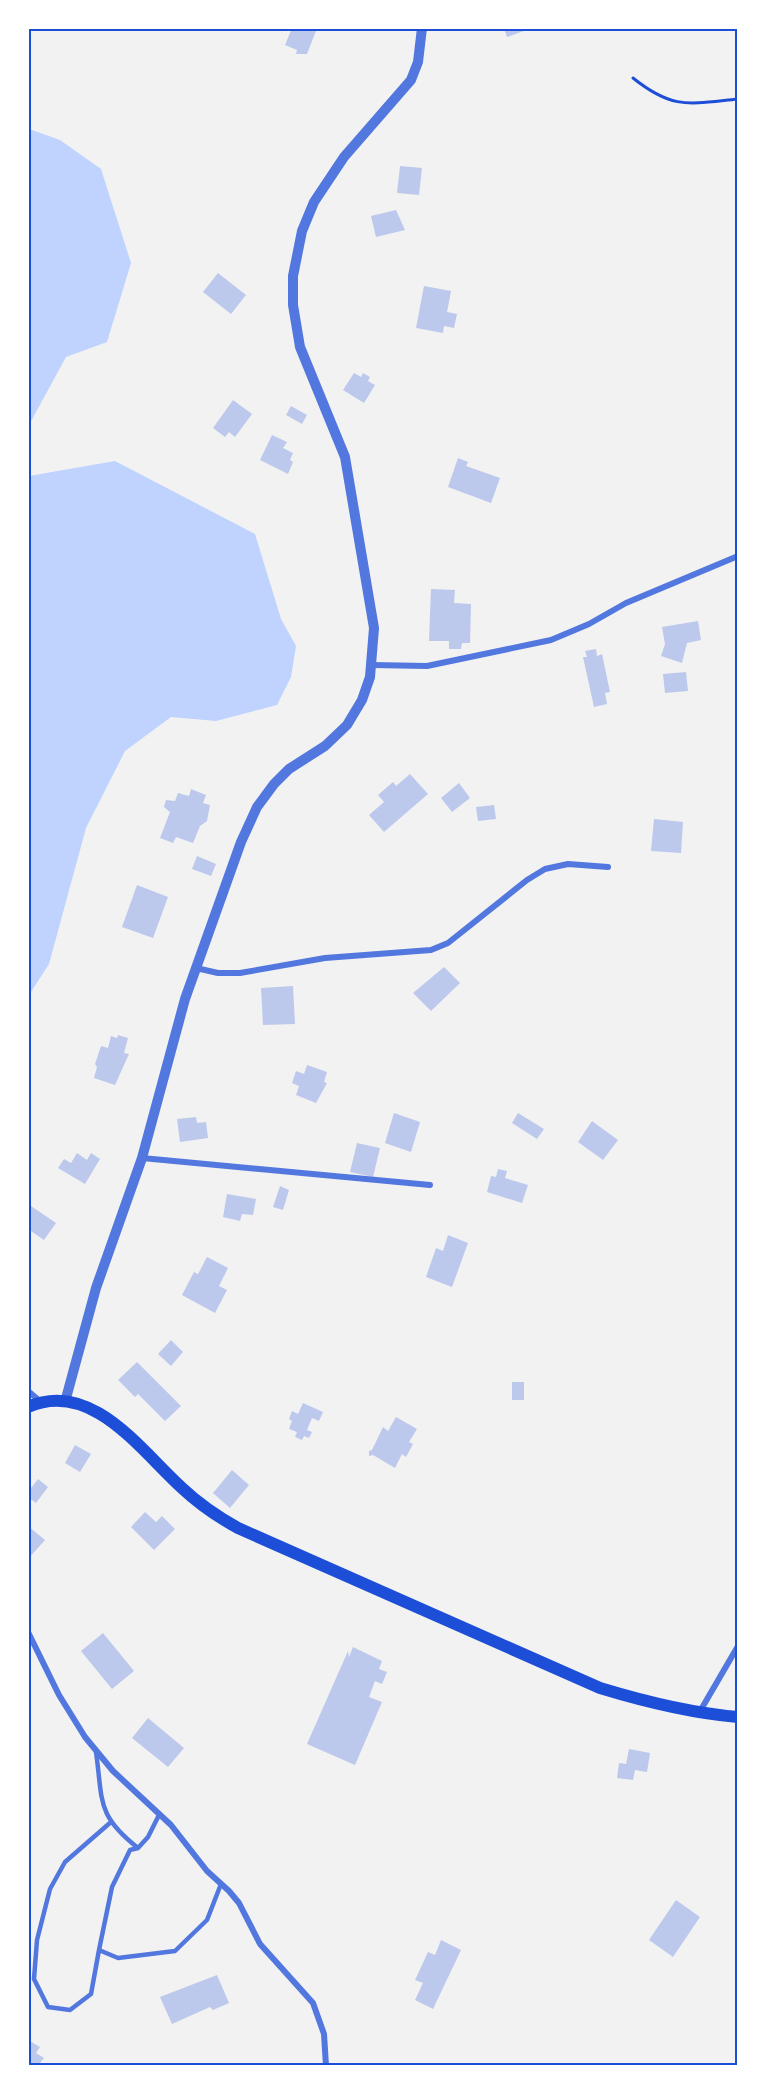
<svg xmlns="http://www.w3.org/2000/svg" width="766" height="2094" font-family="'Nunito Sans',sans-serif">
	<rect width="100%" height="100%" fill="#f2f2f2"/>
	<path fill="#bfd3fe" d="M29,129L60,140L101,169L131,263L107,342L66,357L29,425Z
		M115,461L255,534L281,619L296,646L291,677L277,705L216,721L171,717L125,751L86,828L49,964L29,995V476Z"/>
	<path fill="#bdc9ec" d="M292,28H317L307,54H296L297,50L285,45Z
		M504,28H529V29L507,37Z
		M400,166L422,168L419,195L397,193Z
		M396,210L405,230L376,237L371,216Z
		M218,273L246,295L231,314L203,292Z
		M424,286L451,291L447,312L457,314L454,328L444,326L443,333L416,328Z
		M354,373L361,377L363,373L370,377L368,381L375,385L364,403L343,390Z
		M233,400L252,414L235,437L229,432L225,437L213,428Z
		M291,406L307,415L302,424L286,415Z
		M272,435L287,442L283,448L293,453L290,460L293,462L288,474L260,460Z
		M458,458L468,462L466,466L500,478L491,503L448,487Z
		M431,589L455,590L454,603L471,604L470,643H462L461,649H449V641H429Z
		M698,621L701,640L687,643L682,663L661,656L665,644L662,627Z
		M596,649L597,656L602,654L610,692L605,693L607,704L594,707L583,657H587L585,651Z
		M686,672L688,691L665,693L663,674Z
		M410,774L428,794L384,832L369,815L384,802L378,795L393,782L396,786Z
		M459,783L470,798L452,812L441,798Z
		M191,789L206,795L203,803L210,805L207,821L200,826L193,843L176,837L173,843L160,838L170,812L164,807L166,800L175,801L178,793L189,796Z
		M494,805L496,819L478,821L476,807Z
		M654,819L683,822L681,853L651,851Z
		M197,856L216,864L211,876L192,869Z
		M137,885L168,897L153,938L122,927Z
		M444,967L460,983L431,1011L413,993Z
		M293,986L295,1024L263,1025L261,988Z
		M118,1035L128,1038L124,1053L129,1054L115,1085L94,1078L97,1067L95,1064L101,1046L108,1048L111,1036L117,1038Z
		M307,1065L327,1072L324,1082L327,1083L316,1103L296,1095L299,1086L292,1083L296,1071L304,1074Z
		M394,1113L420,1122L411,1152L385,1143Z
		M518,1113L544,1129L537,1139L512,1123Z
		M196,1117L197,1123L206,1122L208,1138L180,1142L177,1119Z
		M592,1121L618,1140L603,1160L578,1142Z
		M357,1143L380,1148L373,1177L350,1172Z
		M77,1153L87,1160L91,1153L100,1159L85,1184L58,1168L64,1159L71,1163Z
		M498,1169L507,1171L505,1178L528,1185L522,1203L487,1192L491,1176L496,1177Z
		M280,1186L289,1190L283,1210L273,1207Z
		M227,1194L256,1199L253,1215L242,1214L240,1221L223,1217Z
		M28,1204L56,1223L44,1240L28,1229Z
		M448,1235L468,1243L452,1287L426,1277L436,1248L443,1251Z
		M207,1257L228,1268L219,1286L227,1290L215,1313L182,1295L194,1272L198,1274Z
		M171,1340L183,1352L171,1366L158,1354Z
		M137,1362L181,1406L165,1421L138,1394L135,1397L118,1380Z
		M512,1382H524V1400H512Z
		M303,1403L323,1412L319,1421L312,1418L307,1430L312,1432L309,1438L304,1436L302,1440L295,1437L297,1432L289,1429L292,1421L289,1419L292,1411L298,1414Z
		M396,1417L417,1429L409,1442L413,1444L406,1457L402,1454L395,1468L373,1455L369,1456V1451L372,1450L383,1427L388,1431Z
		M75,1445L91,1454L80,1472L65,1463Z
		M232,1470L249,1485L230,1508L213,1493Z
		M38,1479L48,1487L36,1503L28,1497V1492Z
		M145,1512L156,1522L162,1516L175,1529L154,1550L131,1527Z
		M28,1526L45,1540L28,1559Z
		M103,1633L134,1671L112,1689L81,1651Z
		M353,1647L382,1661L379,1669L387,1672L382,1684L375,1681L369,1697L382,1702L355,1765L307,1744L348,1651L349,1657Z
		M148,1718L184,1748L168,1767L132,1738Z
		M629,1749L650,1753L647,1772L635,1770L633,1780L617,1778L619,1763L626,1764Z
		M676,1900L700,1917L673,1957L649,1940Z
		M441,1940L461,1950L433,2009L415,2000L423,1983L415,1980L428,1952L435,1955Z
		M217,1975L229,2003L213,2010L210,2007L172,2024L160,1997Z
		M28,2040L40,2047L36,2053L44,2058L40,2063L43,2066H28Z"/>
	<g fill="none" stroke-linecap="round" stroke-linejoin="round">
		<path stroke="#1d4ed8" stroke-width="3" d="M633,78C673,110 689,104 738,99"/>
		<path stroke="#5277de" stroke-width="4.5" d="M96,1752C103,1801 96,1815 138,1848L148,1837L159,1815
			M138,1848L130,1850L112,1887L99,1950L118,1958L175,1951L207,1920L221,1884
			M99,1950L91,1994L70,2010L48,2007L34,1979L37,1940L50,1889L65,1862L111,1822"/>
		<path stroke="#5277de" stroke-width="6" d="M372,665L427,666L551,640L589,624L626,603L738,556
			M196,968L218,973H240L325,958L431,950L448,943L527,880L545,869L568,864L608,867
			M142,1158L430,1185
			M28,1391L41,1402
			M28,1632L59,1695L85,1737L113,1771L171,1825L207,1871L229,1891L239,1903L260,1944L313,2003L324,2034L326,2066
			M699,1713L738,1646"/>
		<path stroke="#5277de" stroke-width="10" d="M65,1402L96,1288L142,1158L185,999L241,842L257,807L274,784L289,769L325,746L347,725L362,700L370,677L374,628L345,457L300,347L293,305V276L302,231L314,202L344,157L411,80L418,62L422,28"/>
		<path stroke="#1d4ed8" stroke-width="12" d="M28,1407C92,1379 141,1451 182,1488C199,1504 218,1517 238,1528L600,1688C646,1702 690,1713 738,1717"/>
	</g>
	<rect width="766" height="2094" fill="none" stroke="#ffffff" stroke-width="60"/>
	<rect x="30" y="30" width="706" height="2034" fill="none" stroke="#1d4ed8" stroke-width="2"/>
</svg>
